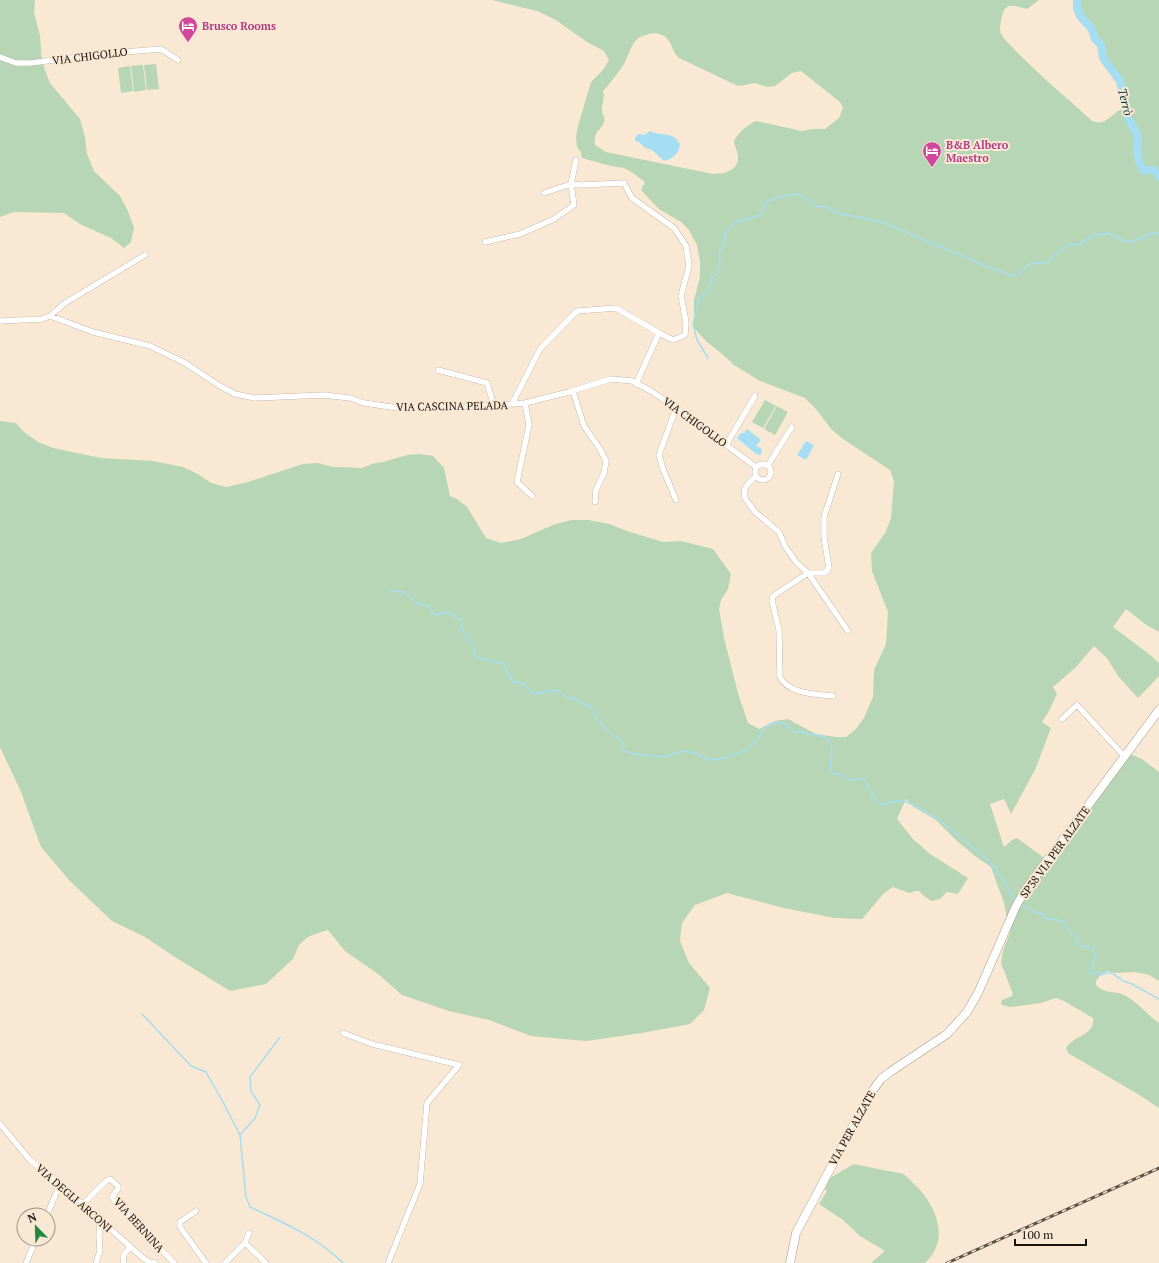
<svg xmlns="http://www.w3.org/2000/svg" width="1159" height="1263" font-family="'PT Serif',serif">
	<rect width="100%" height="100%" fill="#f9e8d3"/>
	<path fill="#b7d6b6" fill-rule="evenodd" d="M0,0H35L34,12L40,36L42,62L50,83L80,119L85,137L87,154L94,171L120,196L128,211L134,228L131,242L124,248L111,238L80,224L64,213L14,212L0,217Z
		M492,0H1039L1027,9C1015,7 1006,0 1002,16C1001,22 999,28 1001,34C1004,40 1011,45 1015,50C1039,75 1066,97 1091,120C1106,129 1112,111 1125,108L1123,90L1120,81L1102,57L1101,45L1095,39L1091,28L1078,12L1077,0H1159V632L1145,624L1126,609L1113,627L1149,654L1159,663V676L1138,698L1118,676L1107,658L1094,646L1076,667L1053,687L1057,694L1049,711L1042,722L1051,728L1035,770L1011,814L1004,799L990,804L1004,847L1012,840L1017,838L1047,860L1125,752L1142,759L1159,772V981L1149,975L1135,972L1116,973L1108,971L1101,974L1096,981V985C1103,993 1112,991 1122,994C1136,1000 1146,1014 1159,1023V1108L1141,1096L1068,1053L1066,1048C1071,1038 1085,1037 1091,1028C1093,1026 1093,1021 1093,1018L1064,1001L1056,998L1041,1003L1010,1007L1002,1005L1001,1003L1002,1000L1012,996L1013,994L1001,963L1003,951L1010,933L1004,903L991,867L975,856L957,841L936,820L912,806L906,799L897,819L913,839L930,854L968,878L958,894L947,892L940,899L932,901L925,897L919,891H916L909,893L893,887L884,893L862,919L834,918L784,908L727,893L695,905L682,923L680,941L689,963L710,988L704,1010L690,1024L642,1033L586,1041L531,1036L489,1020L449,1011L402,995L378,974L345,951L328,930L318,933L308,937L299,945L293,959L266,984L230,991L175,957L145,937L112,921L69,880L41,847L21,792L0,747V421L16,423L24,432L38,442L53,448L101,458L153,461L183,467L198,474L211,483L226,487L248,482L303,464L318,463L333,467H341L362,468L375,463L383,462L407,455L420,454L433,456L444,468L450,496L457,499L467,507L486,538L501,543L521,539L553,525L571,520H588L609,524L630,532L663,542L681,541L713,549L731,574L728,589L721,600L719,609L724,638L738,693L748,723L759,729L775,721L788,719L816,734L836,737H846L855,730L864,718L873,697L874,670L886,644L888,612L872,571L871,553L885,533L891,518L894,481L890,470L843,439L832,430L816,409L805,398L760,381L734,365L721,353L707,342L694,328V300L700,277V262L697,245L689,230L681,222L659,209L641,190L645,182L633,173L624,168L611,166L582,158L581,152L577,147L576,136L578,126L591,82L603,70L609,60L604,51L587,42L556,20L537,11ZM654,33C673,35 669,48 679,58L738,86L755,83L767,87L775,86L792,73L801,71L840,102L843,108L839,118L825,129H813L802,131L756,121C747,125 739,132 734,141C734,146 738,151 738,157C739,172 720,176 708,173L606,152L595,145C593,131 600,132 604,122C606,118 602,114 602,110C602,103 605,99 603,91C609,85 621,69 625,62C634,44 631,37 654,33Z
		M156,64L159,89L147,90L144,65Z
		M143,65L146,90L134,92L131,66Z
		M130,66L133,91L121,93L118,68Z
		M765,400L776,406L763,428L752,422Z
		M777,406L788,412L775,435L764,429Z
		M854,1164C865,1166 876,1169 888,1171C892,1172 898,1172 903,1174C907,1176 911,1181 914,1184C936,1204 951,1240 925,1263H871L885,1251L860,1236L843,1220L819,1204L827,1191L825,1189L830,1178Z"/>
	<path fill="#a5def2" d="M650,131C660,137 674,130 680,145C678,154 673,159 664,161L652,150L645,148L639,142L635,141V138L638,134L644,135Z
		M747,429L761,440L756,446L761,448L762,452L760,455L756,454L737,438L741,433H744Z
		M806,441L814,445L806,460L797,455Z"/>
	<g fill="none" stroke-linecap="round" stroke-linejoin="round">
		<path stroke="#a5def2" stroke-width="1.5" d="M708,358L697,340L693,324L699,299L709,291L710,283L711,279L717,274L720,264L719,253L724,242L725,233L735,223L740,221L761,215L764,206L767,201L793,194L801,195L818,207L826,206L837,213L882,222L986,266L1013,276L1018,275L1027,266L1033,263H1044L1048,261L1069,244L1078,245L1092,236L1108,233L1124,241L1128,242L1140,239L1151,233H1156L1159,235
			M391,591L404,592L419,604C428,605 431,607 435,615L447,612L451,615L455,616L457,619H461C462,623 461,625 462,628C463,635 469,639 473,645C475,649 473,653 477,657L504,664L508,673L513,681L523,684L533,693H543L551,690L559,691L569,699L573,698L593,709L596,718L607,731L622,741V747L624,751L635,754L664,757L684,751L695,753L709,760L721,759L745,751L759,738L764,728L776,722L783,723L791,728L794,732L802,731L807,734C811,733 813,735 817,735C844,741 824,762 833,774H842L850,780L864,779C869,788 873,800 883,805L895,801H904L918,807L939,820L987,859L1002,878L1015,901
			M1022,904L1034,912L1044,914L1048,920L1054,919L1064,922L1067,929L1075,936L1079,945L1093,949L1095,957L1090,972L1092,974L1098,972L1101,975L1110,972L1121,979L1123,981L1132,984L1159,999
			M142,1014L191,1066L206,1072L223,1102L240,1135L246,1197L250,1207C282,1222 317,1237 343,1263
			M240,1135L255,1118L260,1105L251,1091L250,1077L280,1037"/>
		<path stroke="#a5def2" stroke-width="8" d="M1077,0V9L1080,16L1091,28L1095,39L1101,45L1103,58L1120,81L1127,115L1138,137L1137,151L1139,161L1143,170H1154L1159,177"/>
		<defs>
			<path id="street" d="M0,57L16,63H30L112,53L161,49L178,60
				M544,193L571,184L576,160
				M485,242L520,234L554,219L574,205L571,184L581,185L624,183L632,198L674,228L686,246L689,266L681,296L686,322L685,335L673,340L659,333
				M50,316L65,303L145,255
				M0,321L42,319L50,316L93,332L150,346L185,363L220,386L235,394L255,398L324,395L350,398L364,403L398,408L483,406L525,403L569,392L611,379L632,381L651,391L676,408L756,467
				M438,370L487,383L494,406
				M573,391L584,426L600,449L606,461L604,473L596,490L595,502
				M525,403L529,425L517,482L532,496
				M512,404L540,349L577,311L616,308L659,333L636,384
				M726,445L755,396
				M755 472a8 8 0 1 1 16 0a8 8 0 1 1-16 0Z
				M768,465L792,427
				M756,476L747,485L744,491L745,498L755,512L779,532L785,546L796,562L808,573L848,631
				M676,500L663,469L659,455L676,408
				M833,696C816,694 789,694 780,677L779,630L772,601L773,596L808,573H825L829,568L824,537V517L838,474
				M1062,719L1077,705L1125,757
				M343,1033L372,1044L459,1065L427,1103L420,1184L388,1263
				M0,1124L30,1160L60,1184L143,1258L149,1262L155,1263
				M82,1205L106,1181L110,1179L118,1186V1189L113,1195V1199L174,1263
				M196,1211L180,1222V1227L206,1263
				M47,1215L60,1184
				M245,1243L249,1233
				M26,1263L36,1239
				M96,1263L100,1251L99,1235L100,1221
				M124,1263L123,1256L130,1247
				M225,1263L245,1243L266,1263"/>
			<path id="secondary" d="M790,1263L796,1233L870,1094L881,1079L890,1072L947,1034L967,1012L978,993L1016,906L1026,889L1159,710"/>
		</defs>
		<use href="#street" stroke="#aa9b87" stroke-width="6"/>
		<use href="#secondary" stroke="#aa9b87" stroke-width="9"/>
		<use href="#street" stroke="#fff" stroke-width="5.5"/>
		<use href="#secondary" stroke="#fff" stroke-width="8"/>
		<defs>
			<path id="rail" d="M947,1263L1159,1168"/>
		</defs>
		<use href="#rail" stroke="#5b5246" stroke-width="3"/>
		<use href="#rail" stroke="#f9e8d3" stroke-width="1.5" stroke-dasharray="4.5" stroke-linecap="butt"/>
	</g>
	<defs>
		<symbol id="hotel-pin" viewBox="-11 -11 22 30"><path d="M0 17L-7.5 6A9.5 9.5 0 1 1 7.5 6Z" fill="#d1479c" stroke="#f9e8d3"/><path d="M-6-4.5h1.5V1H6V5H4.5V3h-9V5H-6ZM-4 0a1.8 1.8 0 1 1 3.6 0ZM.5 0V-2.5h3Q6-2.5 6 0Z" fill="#fff"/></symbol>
	</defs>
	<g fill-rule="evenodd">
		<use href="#hotel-pin" x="177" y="15" width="22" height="30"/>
		<use href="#hotel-pin" x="921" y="140" width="22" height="30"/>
	</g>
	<g text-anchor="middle" stroke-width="4" stroke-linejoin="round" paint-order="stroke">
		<g font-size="11" font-weight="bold" fill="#b23c85" stroke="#f9e8d3" text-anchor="start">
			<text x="202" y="30">Brusco Rooms</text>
			<text x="946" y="149">B&amp;B Albero<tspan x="946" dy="13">Maestro</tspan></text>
		</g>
		<g font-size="11" fill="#19130c" stroke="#f9e8d3">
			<text transform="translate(90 56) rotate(-7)" y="4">VIA CHIGOLLO</text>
			<text transform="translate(452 406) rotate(-1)" y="4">VIA CASCINA PELADA</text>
			<text transform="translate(695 422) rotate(36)" y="4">VIA CHIGOLLO</text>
			<text transform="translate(1055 852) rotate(-54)" y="4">SP38 VIA PER ALZATE</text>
			<text transform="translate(852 1128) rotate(-61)" y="4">VIA PER ALZATE</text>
			<text transform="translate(74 1198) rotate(41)" y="4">VIA DEGLI ARCONI</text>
			<text transform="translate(139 1225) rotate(48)" y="4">VIA BERNINA</text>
		</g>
		<g font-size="12" font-style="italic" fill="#013745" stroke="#f9e8d3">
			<text transform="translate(1125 102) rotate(76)" y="4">Terrò</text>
		</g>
	</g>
	<g transform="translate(36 1227) rotate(337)"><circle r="19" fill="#f9e8d3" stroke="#9f9383"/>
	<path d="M0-3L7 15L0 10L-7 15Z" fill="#21883d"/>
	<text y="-6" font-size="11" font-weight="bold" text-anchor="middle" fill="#19130c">N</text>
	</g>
	<path d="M1015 1239v6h71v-6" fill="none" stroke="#19130c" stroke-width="2"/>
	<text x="1021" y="1239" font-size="12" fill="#19130c" stroke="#f9e8d3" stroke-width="3" paint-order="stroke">100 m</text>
</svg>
